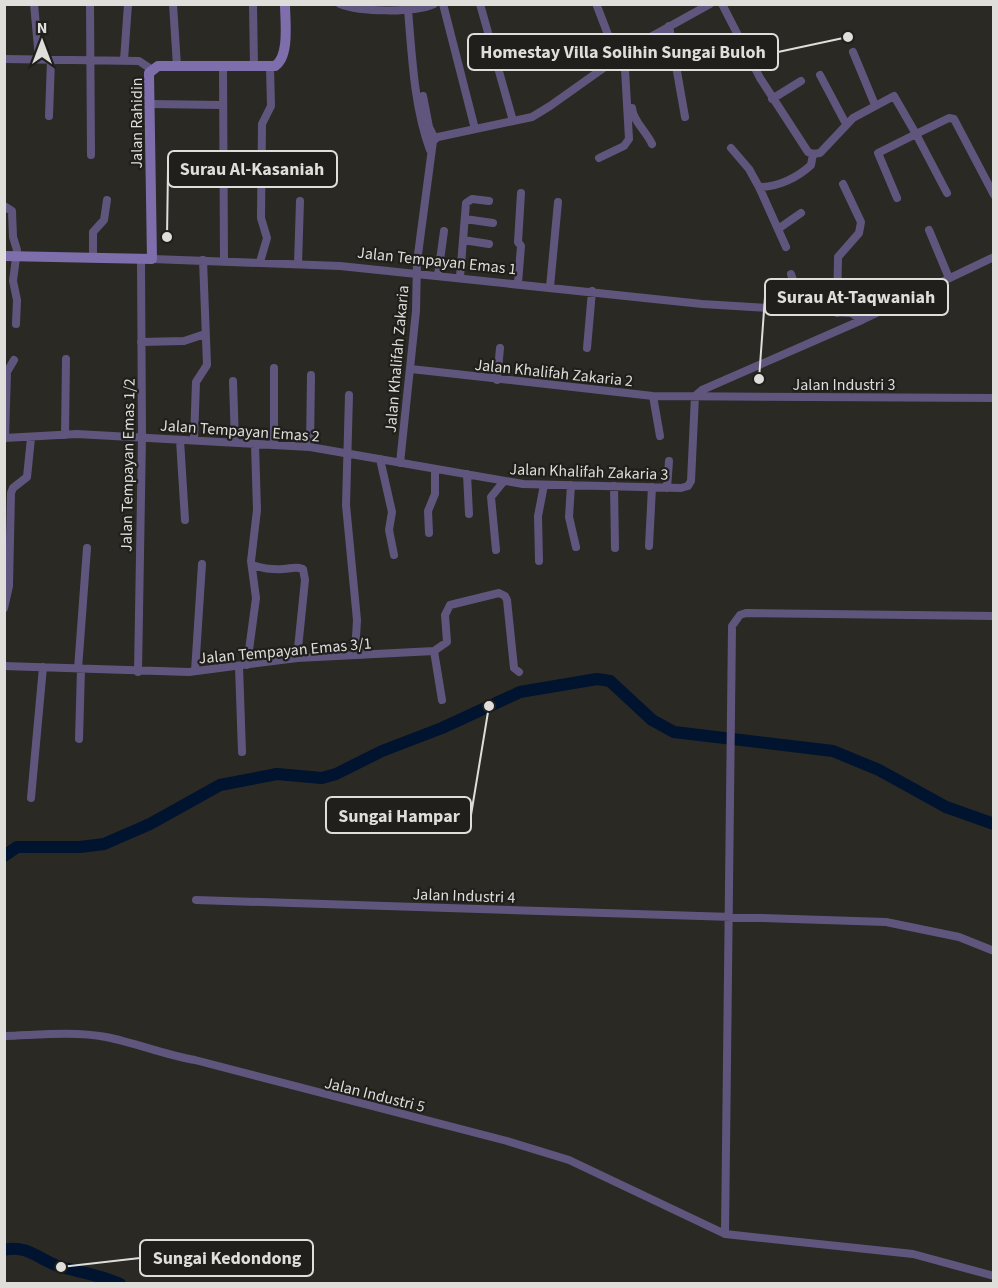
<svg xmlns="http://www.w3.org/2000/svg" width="998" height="1288" font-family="'Source Sans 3',sans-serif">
	<rect width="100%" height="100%" fill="#2a2924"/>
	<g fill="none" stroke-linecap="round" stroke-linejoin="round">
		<path stroke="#00132f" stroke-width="12" d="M4,856L17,847H80L104,844L150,824L220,785L277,774L322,778L336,774L382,751L442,728L520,692L597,679L610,681L652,720L674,732L833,751L879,770L946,807L994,824
			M4,1250C27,1244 41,1261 61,1267C81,1272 100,1275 120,1284"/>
		<path stroke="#60567d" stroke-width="8" d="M34,4L39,59
			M90,4L91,155
			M173,4L177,66
			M253,4L254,67
			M340,4C360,12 414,13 434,4
			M443,4L475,129
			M480,4L513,121
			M722,4L760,78L808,152L813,154L820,153L853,118L894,96L916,134L949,118L954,119L994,195
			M597,6L617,58
			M408,10C412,56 414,107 430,150
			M669,26L685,117
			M853,52L875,105
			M632,56L647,46
			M4,59L139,61L151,69
			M124,60L128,4
			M223,67L224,261
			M820,75L846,124
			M423,96L429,127L435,139
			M772,99L801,81
			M149,104L223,105
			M632,108C633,121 646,131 652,144
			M49,116L51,60
			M731,148L749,169L759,187
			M599,158L624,146L629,139L624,52
			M897,198L878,153L916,134L947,193
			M4,206L12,211L13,237L17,250L13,281L17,300L16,324
			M465,219L493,223
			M778,229L801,213
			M929,230L949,278
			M463,240L489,244
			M786,247L759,187C778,187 797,178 811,165L813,154
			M93,258V232L104,220L107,200
			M152,259L340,266L702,304L851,313L862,320
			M260,262L267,238L261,218L262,124L271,106L270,67
			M298,264L300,201
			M791,274L803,310
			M438,275L444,231
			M460,277L466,203L472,199L489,201
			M518,283L521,246L518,242L521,193
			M550,287L558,202
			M837,313L838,257L859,233L861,222L843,184
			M141,342L184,341L205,334
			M587,348L592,291
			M274,368V445
			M411,369L653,396L994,398
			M497,380L500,348
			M233,381L235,443
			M349,395L346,505L357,620L356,637L362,655
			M653,396L660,436
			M695,396L702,390L862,320L994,257
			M65,435L66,359
			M4,438L77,434L310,447L523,484L681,488L688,486L691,481L695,396
			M5,438L7,372L14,360
			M180,440L185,520
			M194,440L196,382L207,365L203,260
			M310,447L311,375
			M380,459L392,512L389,530L394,555
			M400,463L416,311L417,262L433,141L438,137L532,117L550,106L636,45L710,4
			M467,474L469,514
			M571,485L569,517L576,547
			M614,486L615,548
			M667,488L669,461
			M429,533L428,511L435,494V469
			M649,546L652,487
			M496,550L491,497L504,481
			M539,561L538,516L544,485
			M252,565C262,568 273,570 283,569C291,569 294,566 303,569L305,580L297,658
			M4,608L9,586L11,493L13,488L27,477L31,438
			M434,651L442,700
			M247,665L256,598L251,561L257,510L255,444
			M4,666L189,672L297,658L434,651L447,642L445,615L450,605L499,593L505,596L507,600L514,668L519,672
			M239,666L242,752
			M78,669L87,548
			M195,671L202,564
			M138,672L142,437L141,259
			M79,739L81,669
			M31,798L43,667
			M196,900L886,922L959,937L994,951
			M4,1036C38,1035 73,1031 106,1037C136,1043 165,1055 195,1060L507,1141L569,1160L725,1234L913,1254L994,1276
			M725,1234L732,626L740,615L746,613L994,616"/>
		<path stroke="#7f6eac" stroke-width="10" d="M4,256L152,259L149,73L158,66H275C290,56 285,21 285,4"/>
	</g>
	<g text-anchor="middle" stroke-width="4.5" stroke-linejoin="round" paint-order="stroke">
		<g font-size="16" fill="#dfdedb" stroke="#211f1b">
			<text transform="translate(136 123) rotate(-90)" y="6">Jalan Rahidin</text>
			<text transform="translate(437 260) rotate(6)" y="6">Jalan Tempayan Emas 1</text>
			<text transform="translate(396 359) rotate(-85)" y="6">Jalan Khalifah Zakaria</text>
			<text transform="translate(554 372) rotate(6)" y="6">Jalan Khalifah Zakaria 2</text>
			<text x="844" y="390">Jalan Industri 3</text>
			<text transform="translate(240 430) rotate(4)" y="6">Jalan Tempayan Emas 2</text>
			<text transform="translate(127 465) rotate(-89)" y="6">Jalan Tempayan Emas 1/2</text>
			<text transform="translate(589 471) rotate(2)" y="6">Jalan Khalifah Zakaria 3</text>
			<text transform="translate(285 650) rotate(-5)" y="6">Jalan Tempayan Emas 3/1</text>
			<text transform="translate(464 895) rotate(2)" y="6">Jalan Industri 4</text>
			<text transform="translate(375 1094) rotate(14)" y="6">Jalan Industri 5</text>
		</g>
	</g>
	<path fill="none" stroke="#dfdedb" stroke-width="2" d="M848 37L778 52M167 237L168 169M759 379L765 297M489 706L471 815M61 1267L140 1258"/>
	<g fill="#dfdedb" stroke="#211f1b" stroke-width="2">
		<circle cx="848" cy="37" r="6"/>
		<circle cx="167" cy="237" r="6"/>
		<circle cx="759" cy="379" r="6"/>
		<circle cx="489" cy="706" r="6"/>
		<circle cx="61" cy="1267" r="6"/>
	</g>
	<g fill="#211f1b" stroke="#dfdedb" stroke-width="2">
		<rect x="468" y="34" width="310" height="36" rx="6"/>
		<rect x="168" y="151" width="169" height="36" rx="6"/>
		<rect x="765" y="279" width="183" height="36" rx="6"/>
		<rect x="326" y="797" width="145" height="36" rx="6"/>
		<rect x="140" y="1240" width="173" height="36" rx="6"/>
	</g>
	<g font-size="18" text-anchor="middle" font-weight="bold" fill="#dfdedb">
		<text x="623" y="58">Homestay Villa Solihin Sungai Buloh</text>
		<text x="252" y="175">Surau Al-Kasaniah</text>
		<text x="856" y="303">Surau At-Taqwaniah</text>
		<text x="399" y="822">Sungai Hampar</text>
		<text x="227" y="1264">Sungai Kedondong</text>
	</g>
	<rect width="998" height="1288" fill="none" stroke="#dfdedb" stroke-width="12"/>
	<g transform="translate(42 42)" stroke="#211f1b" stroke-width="4.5" paint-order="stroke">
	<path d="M0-4.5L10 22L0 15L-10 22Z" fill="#dfdedb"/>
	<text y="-9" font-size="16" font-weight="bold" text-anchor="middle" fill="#dfdedb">N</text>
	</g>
</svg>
